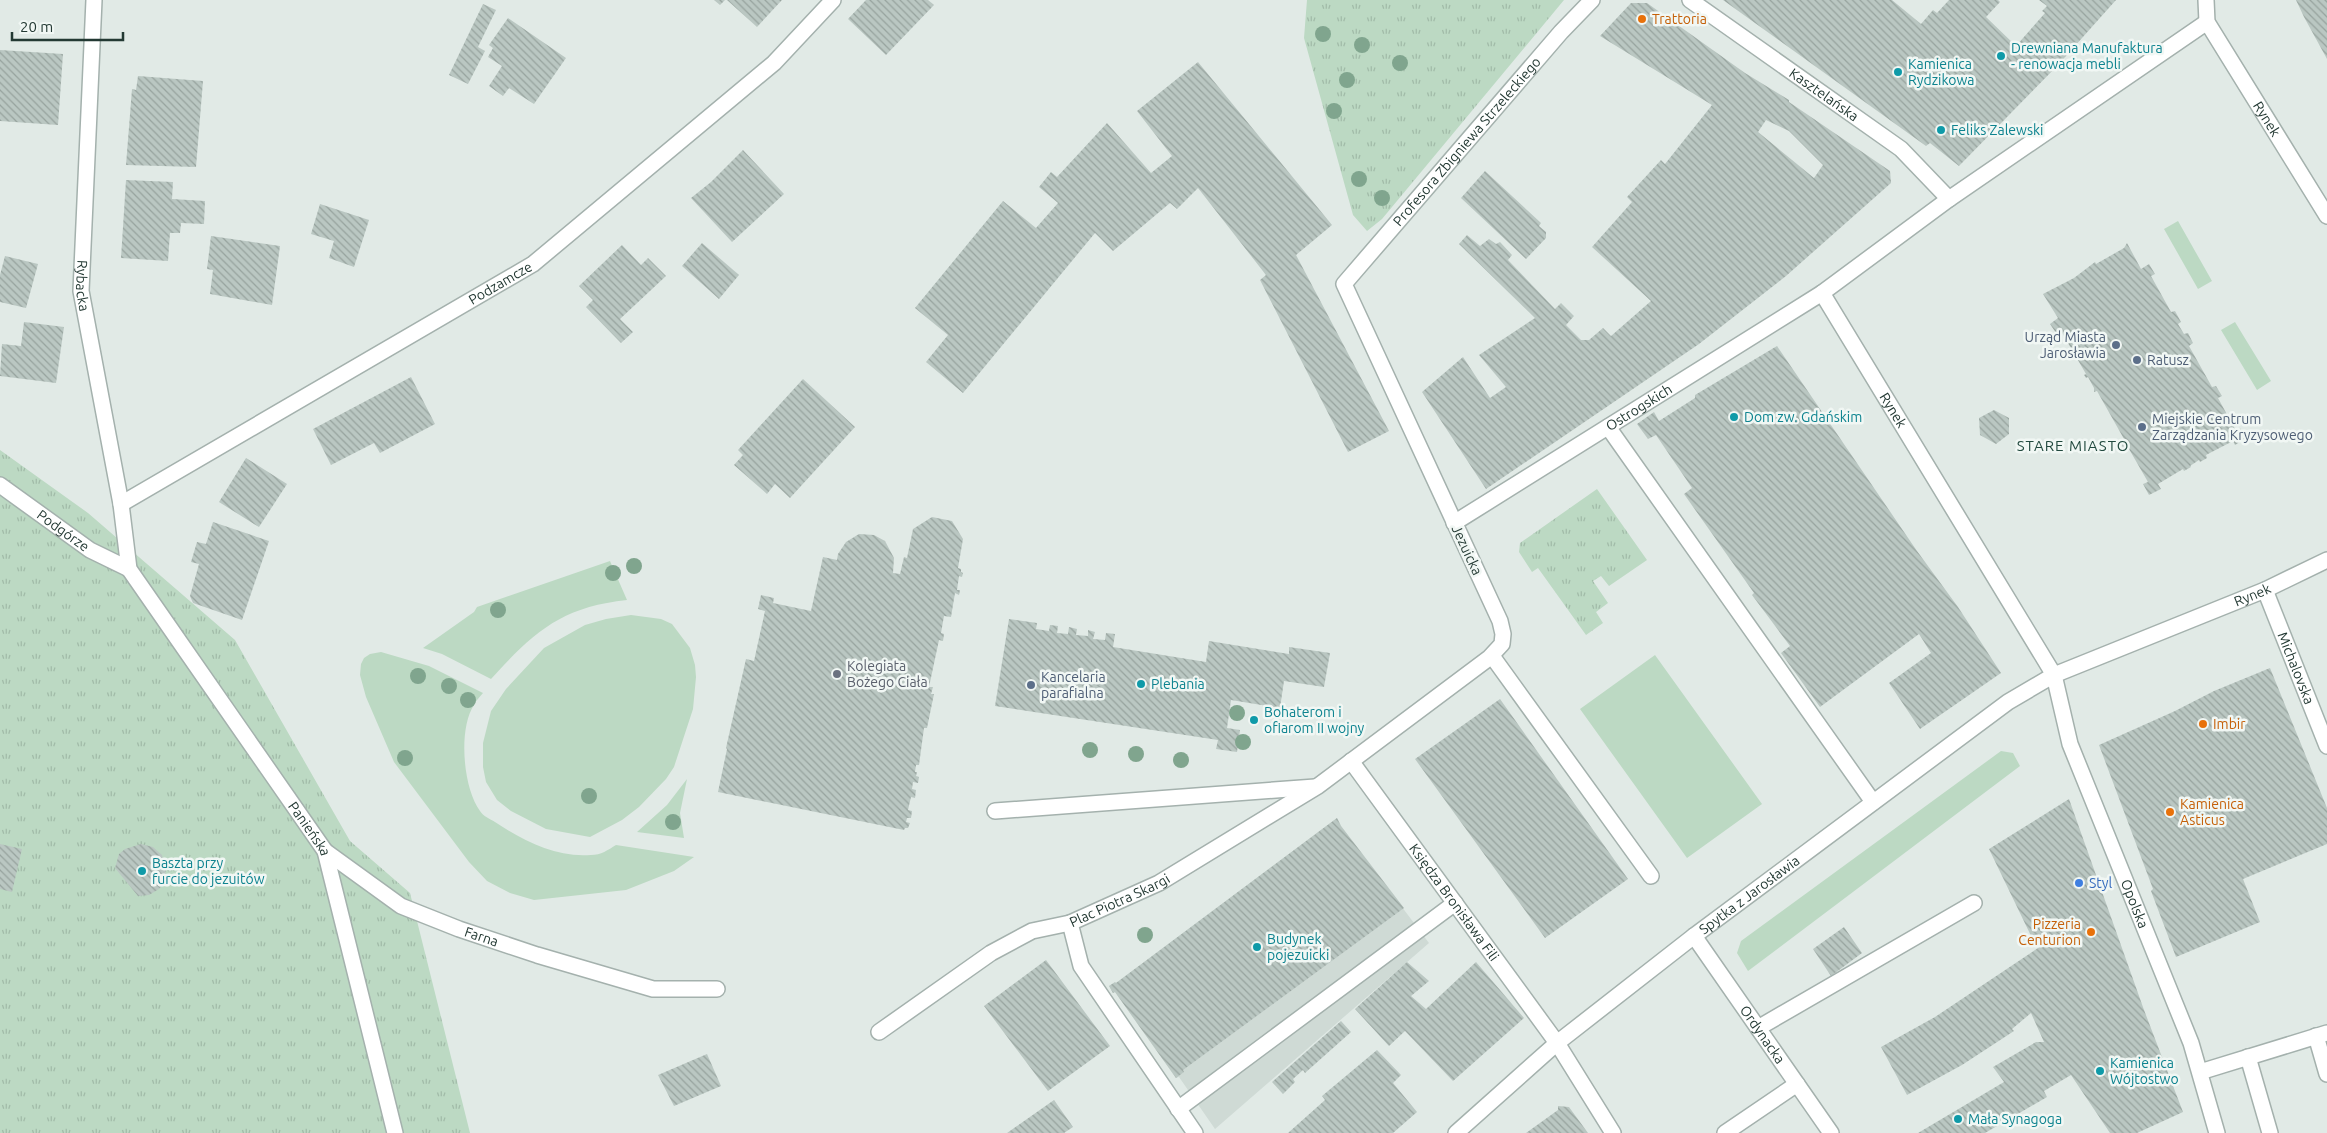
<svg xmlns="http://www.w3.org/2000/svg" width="2327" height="1133" font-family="Ubuntu,sans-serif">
	<defs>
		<pattern id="park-tufts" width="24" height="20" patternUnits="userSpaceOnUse" patternTransform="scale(1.25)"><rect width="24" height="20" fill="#bcd9c3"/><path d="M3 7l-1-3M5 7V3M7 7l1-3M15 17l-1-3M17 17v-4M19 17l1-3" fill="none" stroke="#a1bba8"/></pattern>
		<pattern id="building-back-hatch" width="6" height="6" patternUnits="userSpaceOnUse" patternTransform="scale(1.25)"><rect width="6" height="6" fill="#bac7c2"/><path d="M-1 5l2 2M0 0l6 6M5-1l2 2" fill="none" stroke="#97a39e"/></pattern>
	</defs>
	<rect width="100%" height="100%" fill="#e1eae6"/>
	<path fill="#cfdad5" d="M1337,818L1341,826L1429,943L1215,1129L1179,1077L1176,1078L1171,1071L1115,992L1113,993L1109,986L1116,983Z"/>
	<path fill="#bcd9c3" d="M2178,221L2212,281L2198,289L2164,229Z
		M2235,322L2271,381L2257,390L2221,330Z
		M610,561L627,600C561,607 534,632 491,679L442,654L423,648L474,612L477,607Z
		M631,615L661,619L672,624L690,648L695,665L696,677L693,709L674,767L666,779L639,807L622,820L590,837L546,829L511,811L497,800L486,782L483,767V743L491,711L506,689L544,648L585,625L606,619Z
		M381,652L429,666L483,693C480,697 476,700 474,705C458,729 463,788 480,811C483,816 490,819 495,822C523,841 557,858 591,855C601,855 608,850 616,845L694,857L674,871L626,890L534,900L510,893L487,881L469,862L394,762L366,697L360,675L361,664L364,658L370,654Z
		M1655,655L1762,804L1687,858L1580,709Z
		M2001,751L2013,753L2020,766L1748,971L1737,953L1741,941Z
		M687,779L680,813L684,838L637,832L667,805Z"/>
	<path fill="url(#park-tufts)" d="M1307,0H1564L1382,219L1367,231L1353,215L1304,38Z
		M0,450L88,513L235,640L350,841L410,893L470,1133H0Z
		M1597,489L1647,560L1609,586L1601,576L1593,581L1608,603L1596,612L1603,623L1586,635L1538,568L1532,572L1519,552L1520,543Z"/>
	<path fill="url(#building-back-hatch)" fill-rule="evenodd" d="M714,0H725L720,5Z
		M727,0H782L757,27Z
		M866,0H928L934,5L886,55L848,19Z
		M1723,0H1892L1921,24L1933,10L1937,13L1949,0H1998L2000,2L1986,17L2016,46L2045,13L2042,11L2047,6L2039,0H2116L2057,66L1959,166L1930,143L1926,146Z
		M2296,0H2327V59L2304,17Z
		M1631,3H1647L1745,73L1789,100V102L1890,171L1891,183L1786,276L1699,344L1486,489L1422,392L1463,357L1490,398L1506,387L1479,355L1535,318L1459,244L1467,235L1480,246L1489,239L1496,244L1500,242L1512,255L1508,260L1555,309L1561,303L1574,316L1566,325L1581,340H1589L1603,328L1611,336L1651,301L1592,247L1632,202L1627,197L1661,160L1665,164L1712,105L1600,36ZM1766,120L1789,131L1823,165L1814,178L1758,132Z
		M483,4L496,10L478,47L485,51L468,84L449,75Z
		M508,18L566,58L534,104L509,88L503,96L489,86L502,66L488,57L493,48L489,45Z
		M0,50L63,54L58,125L0,121Z
		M1198,62L1332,225L1296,255L1389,431L1348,452L1260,280L1266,275L1198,188L1177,209L1170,203L1113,251L1095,233L963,393L926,362L948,335L915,308L1003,201L1036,228L1058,203L1039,187L1051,172L1057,177L1107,123L1151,173L1172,156L1137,111Z
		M138,76L203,81L196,167L126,165L132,89L136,90Z
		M743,150L784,194L732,242L691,198L711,182Z
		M1485,171L1541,223L1539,226L1546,232V238L1526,259L1461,198Z
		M126,180L173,182L172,199L205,201L204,224L181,223L180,233H170L168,261L121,258Z
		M320,204L369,220L354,267L329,258L334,241L311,234Z
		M211,236L280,246L272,305L210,294L213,270L207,269Z
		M702,243L739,275L719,299L682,266Z
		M2127,243L2141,269L2149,264L2155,274L2151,276L2171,312L2175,311L2181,322L2178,324L2184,334L2188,333L2193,343L2189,346L2212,387L2216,386L2222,396L2218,398L2236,431L2240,428L2245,439L2235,445L2233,441L2206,455L2207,458L2200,462L2199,460L2190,466L2191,467L2184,471L2183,469L2158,484L2161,489L2149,495L2143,484L2148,482L2129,449L2125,451L2120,442L2124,439L2097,391L2094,392V388L2088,377L2086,378L2084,375L2086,374L2061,331L2056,333L2050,324L2058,318L2043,294L2074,278L2095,262L2096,264L2124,248Z
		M622,245L641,265L648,258L666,276L620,319L633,332L621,343L586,307L593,300L579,286Z
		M5,256L38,264L26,308L0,302V275Z
		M24,322L64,327L56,383L0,376L2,344L21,346Z
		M1777,346L1917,551L1958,607L2001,673L1920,729L1889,683L1931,653L1919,634L1820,707L1781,653L1790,646L1752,595L1754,593L1684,494L1692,488L1656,435L1648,439L1637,424L1654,412L1659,421L1695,398V395Z
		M411,377L435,424L380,453L374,443L331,465L313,429Z
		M803,379L855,427L790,498L775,484L767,494L734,465L743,455L738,450Z
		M1994,410L2009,418V434L1996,444L1980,435L1979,418Z
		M246,458L287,484L259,527L219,502Z
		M932,517L952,521L963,539L958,568L961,569V572L963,573L962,577L959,576L957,590H960L959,595L955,593L951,617L944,616L941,633L944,634L943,641L939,640L929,687H933L931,694H934L927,728H924L919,765H916L915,772H917L916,776L919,777L918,783L913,782L912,789L916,790L915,798L911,797L908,810L912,811L911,818H907L906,822L910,823L908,828H905L904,830L718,792L727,749L726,748L746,659L754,661L765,611L758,609L761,595L774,598L773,603L811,611L823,557L837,560L838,554L846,542L859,534L874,535L885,541L894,558L893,573L900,574L904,557L907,558L913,529Z
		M213,522L269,541L242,620L193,603L190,596L199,564L191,562L197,542L206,544Z
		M1009,619L1037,623L1036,629L1049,631L1050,625L1058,626L1057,633L1068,634L1069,627L1077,629L1076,635L1088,636V630L1095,632L1093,639L1105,640L1106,633L1115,634L1113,647L1206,662L1209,641L1289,654V647L1330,653L1324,687L1284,681L1280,708L1231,700L1227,728L1240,730L1237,752L1216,749L1218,740L995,706Z
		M2270,668L2327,808V844L2243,879L2260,922L2176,957L2151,891L2153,889L2099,745L2175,711L2214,691Z
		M1500,699L1628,879L1545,938L1415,759Z
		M2069,799L2144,1010L2183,1112L2137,1133H2110L2071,1075L2044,1091L2047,1097L1985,1133H1918L2004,1082L1993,1067L2036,1042H2044L2031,1013L2012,1029L2014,1031L1962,1065L1907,1095L1881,1047L1935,1017L2050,940L2048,935L2034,942L1989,849Z
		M1337,818L1341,826L1404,908L1183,1070L1184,1072L1176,1078L1115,992L1113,993L1109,986L1115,982L1116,983Z
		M0,844L22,849L12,892L0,889Z
		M141,844L153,847L162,855L166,870L163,884L159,889L149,895L138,896L115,868L119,854L125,849Z
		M1844,927L1862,953L1831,976L1813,949Z
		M1046,960L1110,1046L1048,1091L984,1006Z
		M1407,962L1429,981L1411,996L1426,1009L1476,962L1524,1018L1453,1081L1405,1031L1389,1046L1355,1009Z
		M1341,1021L1351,1032L1305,1073L1303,1070L1293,1079L1295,1082L1283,1094L1272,1082Z
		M1377,1050L1401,1075L1393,1083L1417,1112L1393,1133H1288L1325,1100L1322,1096Z
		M707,1054L721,1086L674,1106L658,1075Z
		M1054,1100L1073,1127L1064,1133H1007Z
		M1558,1106L1569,1107L1588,1133H1526L1558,1110Z"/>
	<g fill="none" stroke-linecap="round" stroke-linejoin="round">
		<defs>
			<g id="minor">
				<path id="s1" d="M94,0L81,291L121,504L129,569L325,851L395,1133"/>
				<path id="s2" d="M1690,0L1901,149L1949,199"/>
				<path id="s3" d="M2206,0L2207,22L2327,216"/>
				<path id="s4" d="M2207,22L1949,199L1822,293L2054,675L2070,744L2191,1043L2217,1133"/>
				<path d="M1608,427L1873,802"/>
				<path id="s5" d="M0,485L90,550L129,569"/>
				<path id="s6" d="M121,504L533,264L774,63L833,0"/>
				<path id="s7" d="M1454,523L1822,293"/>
				<path id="s8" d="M2265,590L2327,746"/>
				<path d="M1492,656L1651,876"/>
				<path id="s9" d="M1351,761L1557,1043L1613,1133"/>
				<path d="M995,811L1315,787"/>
				<path id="s10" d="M325,851L401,906L459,929L537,955L653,989H717"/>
				<path id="s11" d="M1694,936L1831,1133"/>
				<path d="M1758,1028L1974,903"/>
				<path d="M879,1032L991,953L1032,931L1070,923"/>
				<path d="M2316,1036L2327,1074"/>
				<path d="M2248,1057L2270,1133"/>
				<path d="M2200,1072L2327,1033"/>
				<path d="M1178,1109L1455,903"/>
				<path id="s12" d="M1195,1133L1081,966L1070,923L1159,883L1318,786L1489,658L1502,644L1503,634L1500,621L1344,284L1561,32L1592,0"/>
				<path id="s13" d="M1456,1133L1557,1043L1694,936L2008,702L2054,675L2265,590L2327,560"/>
				<path d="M1725,1133L1797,1084"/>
			</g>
		</defs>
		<use href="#minor" stroke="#a4b1ad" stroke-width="18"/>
		<use href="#minor" stroke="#fff" stroke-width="15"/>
	</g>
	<g fill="#80a58e">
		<circle cx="1323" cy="34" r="8"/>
		<circle cx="1362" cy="45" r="8"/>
		<circle cx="1400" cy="63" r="8"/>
		<circle cx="1347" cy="80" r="8"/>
		<circle cx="1334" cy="111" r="8"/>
		<circle cx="1359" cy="179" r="8"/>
		<circle cx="1382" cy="198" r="8"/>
		<circle cx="634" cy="566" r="8"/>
		<circle cx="613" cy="573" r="8"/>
		<circle cx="498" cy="610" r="8"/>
		<circle cx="418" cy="676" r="8"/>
		<circle cx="449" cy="686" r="8"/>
		<circle cx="468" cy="700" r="8"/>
		<circle cx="1237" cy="713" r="8"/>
		<circle cx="1243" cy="742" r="8"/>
		<circle cx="1090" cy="750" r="8"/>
		<circle cx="1136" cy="754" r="8"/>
		<circle cx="405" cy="758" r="8"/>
		<circle cx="1181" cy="760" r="8"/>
		<circle cx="589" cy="796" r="8"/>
		<circle cx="673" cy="822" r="8"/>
		<circle cx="1145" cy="935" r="8"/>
	</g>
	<g fill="#e8710a" stroke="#f1f7f4" stroke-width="2">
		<circle cx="1642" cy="19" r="5"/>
		<circle cx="2203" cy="724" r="5"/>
		<circle cx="2170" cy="812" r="5"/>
		<circle cx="2091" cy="932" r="5"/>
	</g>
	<g fill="#0f9aa8" stroke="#f1f7f4" stroke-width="2">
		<circle cx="2001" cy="56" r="5"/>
		<circle cx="1898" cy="72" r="5"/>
		<circle cx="1941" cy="130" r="5"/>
		<circle cx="1734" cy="417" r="5"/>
		<circle cx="1141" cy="684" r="5"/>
		<circle cx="1254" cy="720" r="5"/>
		<circle cx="142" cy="871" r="5"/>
		<circle cx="1257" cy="947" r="5"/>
		<circle cx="2100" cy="1071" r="5"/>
		<circle cx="1958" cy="1119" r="5"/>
	</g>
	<g fill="#5c6f8a" stroke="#f1f7f4" stroke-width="2">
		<circle cx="2116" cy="345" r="5"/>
		<circle cx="2137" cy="360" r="5"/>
		<circle cx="2142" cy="427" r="5"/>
		<circle cx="1031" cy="685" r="5"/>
	</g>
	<circle fill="#6b7280" stroke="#f1f7f4" stroke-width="2" cx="837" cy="674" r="5"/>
	<circle fill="#3f7fe0" stroke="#f1f7f4" stroke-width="2" cx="2079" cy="883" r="5"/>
	<g text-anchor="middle" stroke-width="5" stroke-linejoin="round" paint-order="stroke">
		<g font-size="14" fill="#c56008" stroke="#f1f7f4" text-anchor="start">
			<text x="1652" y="24">Trattoria</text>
			<text x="2213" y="729">Imbir</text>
			<text x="2180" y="809">Kamienica<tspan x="2180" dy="16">Asticus</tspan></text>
			<text x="2081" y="929" text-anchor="end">Pizzeria<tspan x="2081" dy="16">Centurion</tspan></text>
		</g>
		<g font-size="14" fill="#0d838f" stroke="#f1f7f4" text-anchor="start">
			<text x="2011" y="53">Drewniana Manufaktura<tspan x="2011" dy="16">- renowacja mebli</tspan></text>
			<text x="1908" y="69">Kamienica<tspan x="1908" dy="16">Rydzikowa</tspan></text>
			<text x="1951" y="135">Feliks Zalewski</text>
			<text x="1744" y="422">Dom zw. Gdańskim</text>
			<text x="1151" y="689">Plebania</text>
			<text x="1264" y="717">Bohaterom i<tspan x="1264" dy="16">ofiarom II wojny</tspan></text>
			<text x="152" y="868">Baszta przy<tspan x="152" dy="16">furcie do jezuitów</tspan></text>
			<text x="1267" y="944">Budynek<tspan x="1267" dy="16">pojezuicki</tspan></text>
			<text x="2110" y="1068">Kamienica<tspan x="2110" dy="16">Wójtostwo</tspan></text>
			<text x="1968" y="1124">Mała Synagoga</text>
		</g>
		<g font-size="14" fill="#233933" stroke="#f1f7f4">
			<text dy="5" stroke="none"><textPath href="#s2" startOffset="164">Kasztelańska</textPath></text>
			<text dy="5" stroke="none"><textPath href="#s3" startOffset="136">Rynek</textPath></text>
			<text dy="5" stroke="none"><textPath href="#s12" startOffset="1346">Profesora Zbigniewa Strzeleckiego</textPath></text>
			<text dy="5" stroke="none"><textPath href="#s6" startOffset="439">Podzamcze</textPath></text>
			<text dy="5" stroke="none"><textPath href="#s1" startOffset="286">Rybacka</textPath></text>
			<text dy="5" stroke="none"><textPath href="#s7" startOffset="218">Ostrogskich</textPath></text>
			<text dy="5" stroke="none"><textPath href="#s4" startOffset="608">Rynek</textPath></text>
			<text dy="5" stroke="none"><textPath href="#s5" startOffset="78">Podgórze</textPath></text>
			<text transform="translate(1467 550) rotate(65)" y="5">Jezuicka</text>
			<text dy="5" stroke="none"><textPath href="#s13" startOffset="968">Rynek</textPath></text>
			<text dy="5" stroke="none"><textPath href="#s8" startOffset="84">Michalovska</textPath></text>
			<text dy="5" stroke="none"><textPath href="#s1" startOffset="890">Panieńska</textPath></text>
			<text dy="5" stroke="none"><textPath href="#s13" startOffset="378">Spytka z Jarosławia</textPath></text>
			<text dy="5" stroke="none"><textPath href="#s12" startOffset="301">Plac Piotra Skargi</textPath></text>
			<text dy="5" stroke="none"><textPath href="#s9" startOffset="175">Księdza Bronisława Fili</textPath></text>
			<text dy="5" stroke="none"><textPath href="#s4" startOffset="1161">Opolska</textPath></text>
			<text dy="5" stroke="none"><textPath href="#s10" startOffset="180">Farna</textPath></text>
			<text dy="5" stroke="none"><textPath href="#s11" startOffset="120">Ordynacka</textPath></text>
		</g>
		<g font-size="14" fill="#4e5e75" stroke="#f1f7f4" text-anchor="start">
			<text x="2106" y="342" text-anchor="end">Urząd Miasta<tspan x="2106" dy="16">Jarosławia</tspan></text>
			<text x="2147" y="365">Ratusz</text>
			<text x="2152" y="424">Miejskie Centrum<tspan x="2152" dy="16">Zarządzania Kryzysowego</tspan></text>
			<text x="1041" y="682">Kancelaria<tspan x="1041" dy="16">parafialna</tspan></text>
		</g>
		<g font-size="14" fill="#5b616d" stroke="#f1f7f4" text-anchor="start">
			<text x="847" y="671">Kolegiata<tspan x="847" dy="16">Bożego Ciała</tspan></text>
		</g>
		<g font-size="14" fill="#366cbe" stroke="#f1f7f4" text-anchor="start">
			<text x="2089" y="888">Styl</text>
		</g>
		<g font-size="15" letter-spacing="1" fill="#21493e" stroke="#f1f7f4">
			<text x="2073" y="451">STARE MIASTO</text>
		</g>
	</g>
	<path d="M12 32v8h111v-8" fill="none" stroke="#233933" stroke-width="2.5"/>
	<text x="20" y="32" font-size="15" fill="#233933" stroke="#f1f7f4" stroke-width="4" paint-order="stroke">20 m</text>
</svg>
